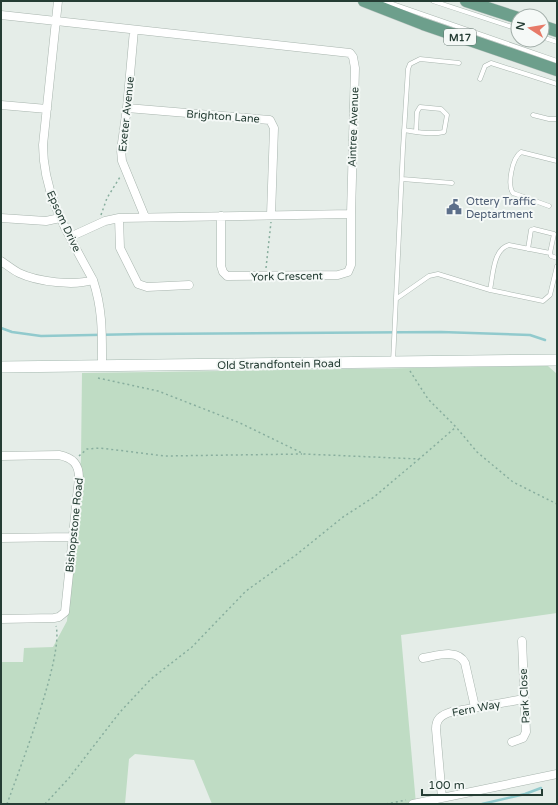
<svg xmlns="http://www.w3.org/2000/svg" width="558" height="805" font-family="'Varela Round',sans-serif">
	<rect width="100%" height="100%" fill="#e5ede8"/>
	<path fill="#bfdcc4" d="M548,366L557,374V613L401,635L416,804H212L194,760L135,754L129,759L125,804H1V662H23L24,648L53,647L67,621L81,459L82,373Z"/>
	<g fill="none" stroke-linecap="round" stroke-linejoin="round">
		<path stroke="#91cacd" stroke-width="2.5" d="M1,328L12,332L41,336L142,334L441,332L530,335L545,340
			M482,804L525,794L541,788"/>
		<defs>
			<path id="lane" d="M384,1L557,61
				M433,1L518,29
				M542,37L557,42
				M480,79L485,66L491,63L557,84
				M533,115L549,119H557
				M404,130C416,132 431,135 444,132L447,115L441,109L420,107L417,112L416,132
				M402,179L452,183
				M549,206L513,193C507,185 512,158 521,152L557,161
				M528,249L531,230L534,229L554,234L550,253
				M550,253L551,256L557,258
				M490,290C493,276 493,249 509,245L550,253
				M396,299L429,276L438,274L490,290L543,301L550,295L557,266
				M393,362L403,148L408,69L410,64L420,59L459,63"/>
			<path id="street" d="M58,1L43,145C43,196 70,237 93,280C103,310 102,335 102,366
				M1,15L350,53L353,57L355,68L351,214V265L348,272L338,275L227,276L223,272L221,266V216
				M134,30L127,108L121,150L122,161L145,217
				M1,105L47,109
				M127,108L270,120L274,128L271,215
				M1,218L46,221L60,218
				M119,218L120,248L138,284L147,287L189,285
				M70,237L105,221L119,218L351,214
				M1,261C7,265 13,270 19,273C38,282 74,286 93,280
				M1,456L59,455C73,458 79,464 79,478L65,612L59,617L54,618L1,619
				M1,538L72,537
				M423,658C436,656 458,648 465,663L475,707
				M512,742L523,738L526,732L522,641
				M442,798L436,729C436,719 441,715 451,712L524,699
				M413,804L557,774"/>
			<path id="secondary" d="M1,367L557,360"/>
			<path id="primary" d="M364,1L423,24L557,70
				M466,1L518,18
				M542,26L557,31"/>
		</defs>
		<use href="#lane" stroke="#a8b5ae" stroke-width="5"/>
		<use href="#street" stroke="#a8b5ae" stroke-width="9"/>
		<use href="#secondary" stroke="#a4b8af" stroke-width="12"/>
		<use href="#primary" stroke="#c2c9c6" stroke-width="13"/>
		<path stroke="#88ae9e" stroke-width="1.5" stroke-dasharray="2 3" stroke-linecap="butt" d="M101,215L107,198L120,177
			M266,268L271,222
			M410,371L428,399L456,427L477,452L513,482L557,504
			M98,378L158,391L240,423L304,454L419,459L456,427
			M79,456L87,449L100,448L165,456L302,454
			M7,804C19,770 64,656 56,626
			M45,804L69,778L120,712L151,679L192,647L246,591L296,555L343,517L374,497L419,459
			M386,804L406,800"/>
		<use href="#lane" stroke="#fff" stroke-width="4"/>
		<use href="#street" stroke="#fff" stroke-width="8"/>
		<use href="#secondary" stroke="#fff" stroke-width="11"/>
		<use href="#primary" stroke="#6d9f8c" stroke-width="12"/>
	</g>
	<defs>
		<symbol id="civic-bare" viewBox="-9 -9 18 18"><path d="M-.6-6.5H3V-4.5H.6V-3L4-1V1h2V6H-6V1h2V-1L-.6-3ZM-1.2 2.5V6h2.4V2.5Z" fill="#5c6f8a" stroke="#f5f9f7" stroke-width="2.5" paint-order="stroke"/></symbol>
	</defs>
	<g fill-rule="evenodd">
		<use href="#civic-bare" x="443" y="196" width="22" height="22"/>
	</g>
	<g text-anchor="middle" stroke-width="4" stroke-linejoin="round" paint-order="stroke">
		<rect fill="#f5f9f7" stroke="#63756e" stroke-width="1" x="444" y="29" width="32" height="16" rx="3"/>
		<g font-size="10" font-weight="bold" fill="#253d34">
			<text x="460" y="41">M17</text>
		</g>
		<g font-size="11" fill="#253d34" stroke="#f5f9f7">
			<text transform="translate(126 114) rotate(-84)" y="4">Exeter Avenue</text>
			<text transform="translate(223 116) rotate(4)" y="4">Brighton Lane</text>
			<text transform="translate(353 127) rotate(-88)" y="4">Aintree Avenue</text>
			<text transform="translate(64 221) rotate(65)" y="4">Epsom Drive</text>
			<text transform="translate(287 276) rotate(-1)" y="4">York Crescent</text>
			<text transform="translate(279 364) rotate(-1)" y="4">Old Strandfontein Road</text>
			<text transform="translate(74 525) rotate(-84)" y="4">Bishopstone Road</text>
			<text transform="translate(524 696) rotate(-93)" y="4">Park Close</text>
			<text transform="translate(476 708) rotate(-11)" y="4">Fern Way</text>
		</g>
		<g font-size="11" fill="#4e5e75" stroke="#f5f9f7" text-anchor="start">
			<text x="466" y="205">Ottery Traffic<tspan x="466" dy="13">Deptartment</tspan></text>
		</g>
	</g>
	<rect width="558" height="805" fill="none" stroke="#253d34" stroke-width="4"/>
	<g transform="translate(530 28) rotate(282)"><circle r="19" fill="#f5f9f7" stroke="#a2aea9"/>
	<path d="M0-3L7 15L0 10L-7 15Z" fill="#e77a68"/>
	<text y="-6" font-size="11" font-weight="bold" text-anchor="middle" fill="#253d34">N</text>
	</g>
	<path d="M422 789v6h120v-6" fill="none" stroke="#253d34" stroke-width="2"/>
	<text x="428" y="789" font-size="12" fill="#253d34" stroke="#f5f9f7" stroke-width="3" paint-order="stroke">100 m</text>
</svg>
